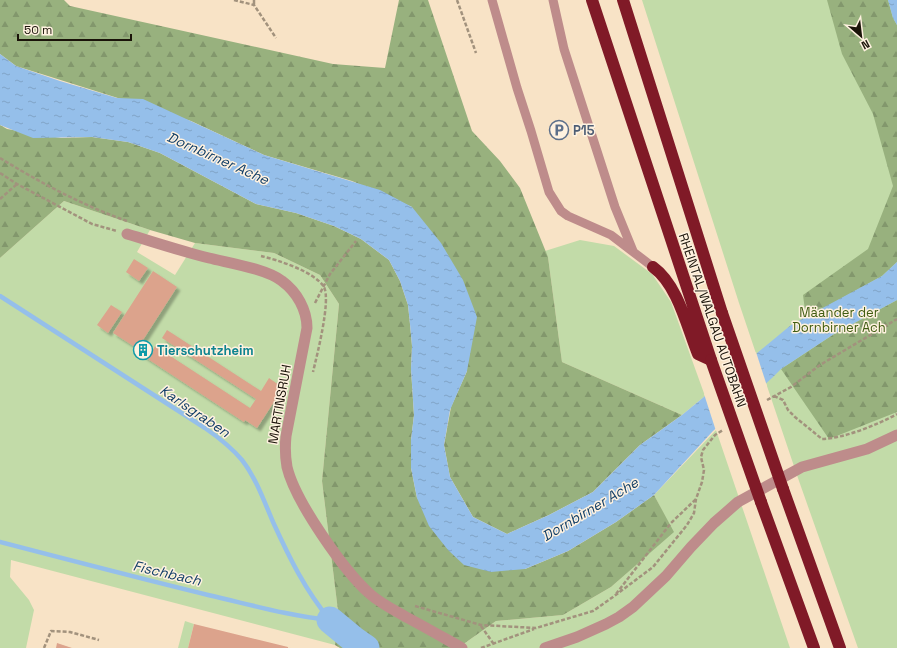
<svg xmlns="http://www.w3.org/2000/svg" width="897" height="648" font-family="'Space Grotesk',sans-serif">
	<defs>
		<pattern id="forest-firs" width="22" height="20" patternUnits="userSpaceOnUse"><rect width="22" height="20" fill="#98b17e"/><path d="M5 1l3.5 6h-7zM16 11l3.5 6h-7z" fill="#82976c"/></pattern>
		<pattern id="water-ripples" width="26" height="14" patternUnits="userSpaceOnUse"><rect width="26" height="14" fill="#95bfea"/><path d="M2 4q2-2 4 0t4 0M15 11q2-2 4 0t4 0" fill="none" stroke="#80a3c7"/></pattern>
		<filter id="shadow"><feDropShadow dx="3.5" dy="3.5" stdDeviation="1" flood-color="#0004"/></filter>
	</defs>
	<rect width="100%" height="100%" fill="#f8e3c6"/>
	<path fill="#c2dba8" d="M642,0H897V648H858L799,481L739,303Z
		M64,201L150,230L137,252L175,275L195,243L274,253L320,275L339,304L322,481L339,619L335,645L11,560L10,577L29,600L34,610L26,648H0V258Z
		M580,240L614,246L652,274L671,302L705,396L682,415L562,362L548,257L545,251Z
		M716,430L790,648H458L496,621L563,615L611,587L673,532L654,495Z
		M185,621L194,624L188,648H178Z"/>
	<path fill="url(#forest-firs)" d="M0,0H64L70,6L333,64L385,68L399,0H428L472,131L500,161L520,188L548,257L562,362L682,415L640,445L593,492L549,515L507,534L473,517L450,477L444,445L451,407L467,371L412,207L352,181L264,155L191,121L16,66L0,54Z
		M827,0H888L893,18L897,25V262L882,276L806,318L803,295L868,249L893,186L873,114L842,54Z
		M0,125L7,129L61,138L92,137L128,142L160,153L256,204L296,213L334,226L361,239L389,260L400,281L408,305L410,324L412,346L411,369L414,415L411,440V468L417,498L525,569L568,551L616,522L654,495L674,532L611,587L563,615L496,621L458,648H340L335,645L339,619L322,481L339,304L320,275L274,253L195,243L150,230L64,201L0,258Z
		M897,300V412L829,439L781,369L834,334Z"/>
	<path fill="url(#water-ripples)" d="M888,0H897V25L893,18Z
		M0,54L16,66L60,81L117,98L143,99L264,155L380,190L412,207L441,243L463,280L477,317L467,371L450,410L444,445L450,477L473,517L507,534L549,515L593,492L640,445L682,415L791,325L882,276L897,262V300L834,334L781,369L772,378L713,431L654,495L616,522L568,551L525,569L491,572L464,565L448,550L429,526L417,498L411,468V440L414,415L411,369L412,346L410,324L408,305L400,281L389,260L361,239L334,226L296,213L256,204L160,153L128,142L92,137L33,138L0,125Z"/>
	<path fill="#f8e3c6" d="M756,352L767,386L716,431L704,394Z"/>
	<g fill="none" stroke-linecap="round" stroke-linejoin="round">
		<path stroke="#95bfea" stroke-width="4.5" d="M0,296L205,428C218,437 231,447 242,460C256,478 264,501 273,522C289,557 305,590 330,620
			M0,542C69,560 138,578 208,595C248,604 289,616 330,620"/>
		<path stroke="#95bfea" stroke-width="27" d="M330,620L353,639L366,648"/>
	</g>
	<path fill="#dca38c" filter="url(#shadow)" d="M134,259L148,268L139,281L126,272Z
		M153,271L177,287L141,343L153,350L155,346L250,408L256,399L162,338L167,330L261,391L269,378L283,388L257,428L245,420L244,422L134,350L135,347L113,333Z
		M111,305L122,312L108,333L97,325Z
		M194,624L288,647V648H188Z
		M57,643L72,648H56Z"/>
	<g fill="none" stroke-linecap="round" stroke-linejoin="round">
		<path stroke="#a2927d" stroke-width="2.5" stroke-dasharray="4 2" stroke-linecap="butt" d="M234,0L254,5L276,38
			M254,0V5
			M457,0L476,53
			M0,158C39,182 84,206 127,221
			M0,173L17,184L92,224L117,231
			M0,199L17,184
			M261,256C278,260 315,272 324,287C331,301 317,355 313,372
			M315,303L330,274L356,241
			M774,396L783,400L788,410L795,417L822,439C845,438 877,425 897,414
			M767,400L791,387L820,365L897,319
			M616,594L671,523L696,499
			M415,606L481,625L536,628L593,611L613,597L653,567L687,525L694,513L696,499L702,482L704,470L701,457L703,450L715,435L723,430
			M481,626L493,643
			M44,648L51,631L70,632L99,640
			M481,648L534,629"/>
		<path stroke="#be8c8b" stroke-width="9" d="M492,0L517,88L531,131L549,192L561,211L568,216L611,235L653,267
			M553,0L564,49L615,207L633,251"/>
		<path stroke="#be8c8b" stroke-width="11" d="M127,234C154,242 181,251 209,258C229,263 267,269 282,281C297,292 307,310 307,328L286,436C285,446 285,456 287,467C295,501 344,571 370,594C380,603 394,610 406,617C425,627 444,638 462,648
			M545,648L577,637L606,624L619,617L633,607L666,576L691,547L714,523L738,502L802,467L867,449L897,435"/>
		<path stroke="#801a27" stroke-width="12" d="M592,0L711,360
			M623,0L722,313
			M653,267C678,285 687,327 698,354L711,360
			M783,489L840,648
			M761,502L814,648"/>
		<path stroke="#801a27" stroke-width="12" d="M722,313L783,489
			M711,360L761,502"/>
	</g>
	<defs>
		<symbol id="parking-ring" viewBox="-11 -11 22 22"><circle r="9.5" fill="#fff2e0" stroke="#5c6f8a" stroke-width="1.5"/><path d="M-3.5-5.5H1a3.5 3.5 0 0 1 0 7H-1V5.5H-3.5ZM-1-3.4V-.6H.8a1.4 1.4 0 0 0 0-2.8Z" fill="#5c6f8a"/></symbol>
		<symbol id="building-ring" viewBox="-11 -11 22 22"><circle r="9.5" fill="#fff2e0" stroke="#0f9aa8" stroke-width="1.5"/><path d="M-4-6H4V6H1V3H-1V6H-4ZM-2.5-4.3h1.7v1.8h-1.7ZM.8-4.3h1.7v1.8H.8ZM-2.5-1h1.7V.8h-1.7ZM.8-1h1.7V.8H.8Z" fill="#0f9aa8"/></symbol>
	</defs>
	<g fill-rule="evenodd">
		<use href="#parking-ring" x="548" y="119" width="22" height="22"/>
		<use href="#building-ring" x="132" y="339" width="22" height="22"/>
	</g>
	<g text-anchor="middle" stroke-width="3" stroke-linejoin="round" paint-order="stroke">
		<g font-size="13" font-weight="bold" fill="#4e5e75" stroke="#fff2e0" text-anchor="start">
			<text x="573" y="135">P15</text>
		</g>
		<g font-size="13" fill="#3f5c11" stroke="#fff2e0">
			<text x="839" y="317">Mäander der<tspan x="839" dy="15">Dornbirner Ach</tspan></text>
		</g>
		<g font-size="13" fill="#1a1309" stroke="#fff2e0">
			<text transform="translate(713 320) rotate(71)" y="5">RHEINTAL/WALGAU AUTOBAHN</text>
			<text transform="translate(279 404) rotate(-80)" y="5">MARTINSRUH</text>
		</g>
		<g font-size="13" font-weight="bold" fill="#0d838f" stroke="#fff2e0" text-anchor="start">
			<text x="157" y="355">Tierschutzheim</text>
		</g>
		<g font-size="14" font-style="italic" fill="#113e67" stroke="#fff2e0">
			<text transform="translate(218 158) rotate(24)" y="5">Dornbirner Ache</text>
			<text transform="translate(195 411) rotate(34)" y="5">Karlsgraben</text>
			<text transform="translate(590 509) rotate(-31)" y="5">Dornbirner Ache</text>
			<text transform="translate(167 573) rotate(13)" y="5">Fischbach</text>
		</g>
	</g>
	<g transform="translate(861 36) rotate(152)" stroke="#fff2e0" stroke-width="3" paint-order="stroke">
	<path d="M0-3L7 15L0 10L-7 15Z" fill="#1a1309"/>
	<text y="-6" font-size="11" font-weight="bold" text-anchor="middle" fill="#1a1309">N</text>
	</g>
	<path d="M18 34v6h113v-6" fill="none" stroke="#1a1309" stroke-width="2"/>
	<text x="24" y="34" font-size="12" fill="#1a1309" stroke="#fff2e0" stroke-width="3" paint-order="stroke">50 m</text>
</svg>
